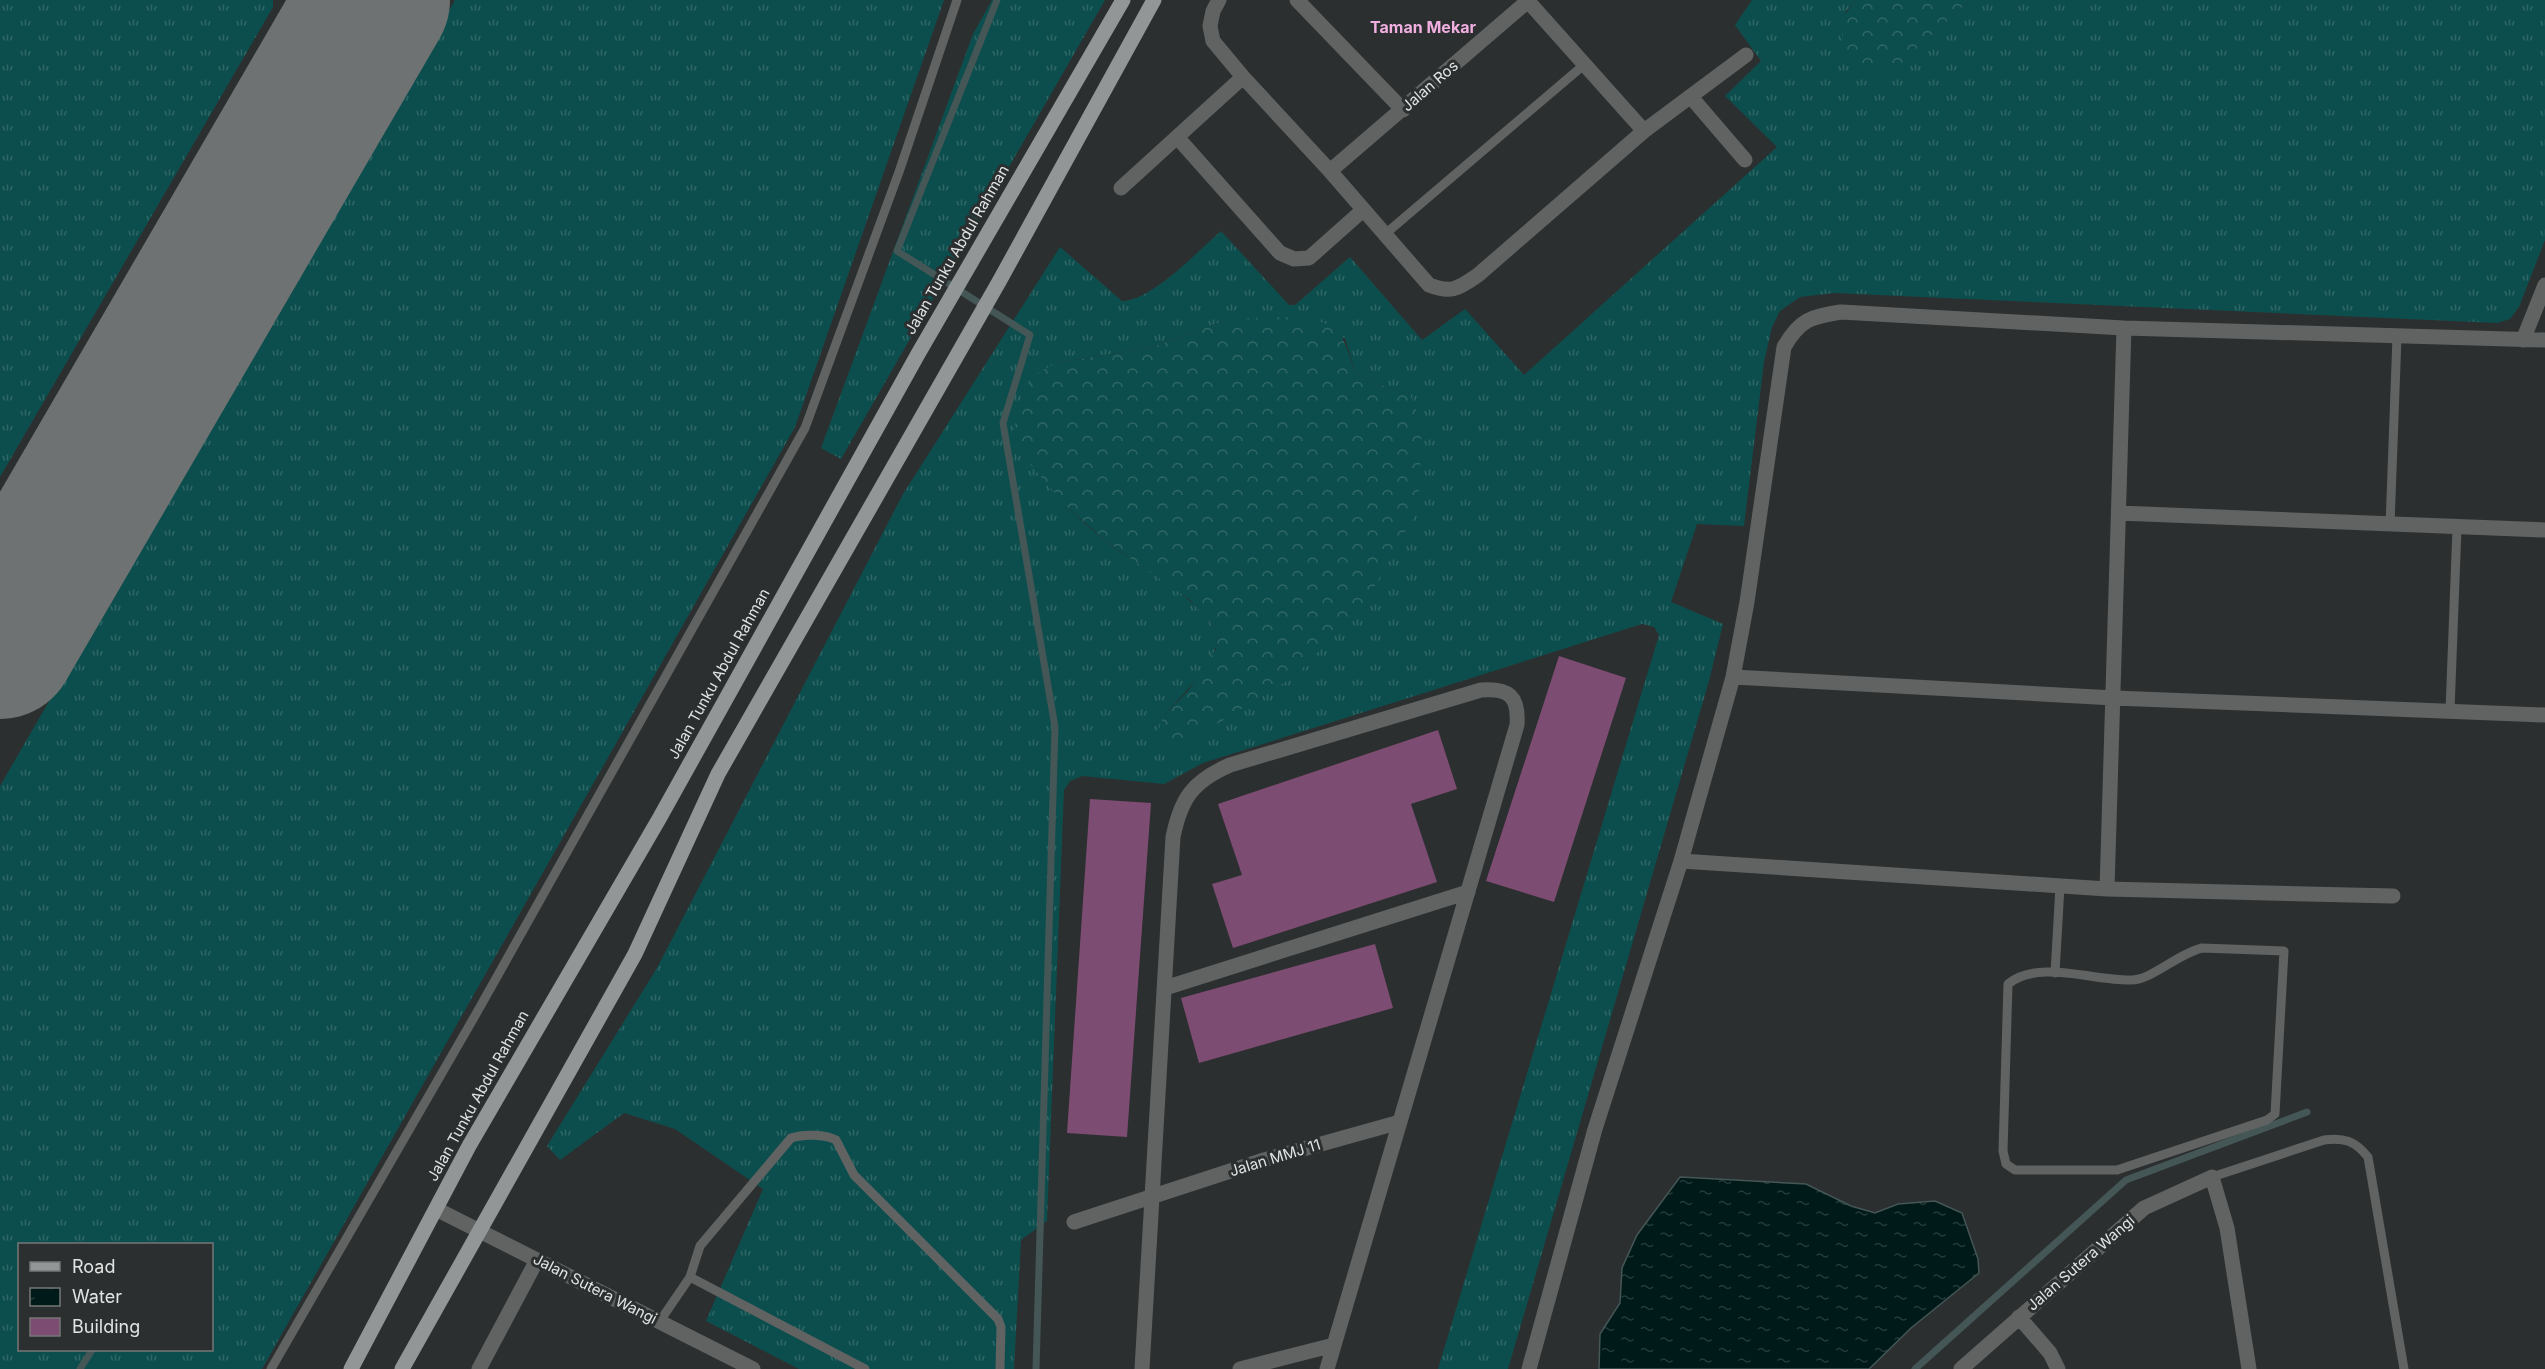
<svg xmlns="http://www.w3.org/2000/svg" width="2545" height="1369" font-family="Inter,sans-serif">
	<defs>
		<pattern id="grass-tufts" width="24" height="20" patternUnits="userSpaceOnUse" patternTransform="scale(1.5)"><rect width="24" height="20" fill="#0c4e4d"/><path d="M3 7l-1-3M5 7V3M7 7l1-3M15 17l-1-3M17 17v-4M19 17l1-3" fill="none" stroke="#2f6766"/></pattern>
		<pattern id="forest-crowns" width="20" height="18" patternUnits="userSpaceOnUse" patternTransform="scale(1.5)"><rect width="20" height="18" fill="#0c4e4d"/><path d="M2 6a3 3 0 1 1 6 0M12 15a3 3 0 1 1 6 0" fill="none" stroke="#2f6766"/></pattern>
		<pattern id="water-ripples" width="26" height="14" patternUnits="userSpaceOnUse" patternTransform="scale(1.5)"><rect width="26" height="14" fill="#001919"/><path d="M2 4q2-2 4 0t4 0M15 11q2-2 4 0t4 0" fill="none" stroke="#253a3a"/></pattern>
	</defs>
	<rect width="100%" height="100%" fill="#2c2f2f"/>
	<path fill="url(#grass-tufts)" fill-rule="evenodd" d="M0,0H273V7L0,477Z
		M455,0H944L795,427L262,1369H0V786ZM20,1244H212V1350H20Z
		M992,0H1105L841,459L821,448L973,34Z
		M1752,0H1856L1845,12L1898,65L1970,0H2545V240L2519,307L2510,319L2497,323L1834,293L1800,297L1780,311L1772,327L1764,362L1744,526L1697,524L1671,602L1723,624L1709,681L1508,1369H1438L1659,635L1654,627L1642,624L1203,763L1164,784L1082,776L1070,781L1064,790L1047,1221L1021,1240L1014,1369H799L706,1321L763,1189L675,1129L624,1113L560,1160L547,1146L657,968L903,494L1060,247L1122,301C1152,301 1199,250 1221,231L1289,305H1295L1350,257L1422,340L1465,309L1524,375L1777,147L1725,96L1761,61L1735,25ZM1229,319L1345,338L1355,372L1377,384L1409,394L1215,723L1180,747L1164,715C1178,700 1220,658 1217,637C1211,604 1133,563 1107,542C1093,531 1079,518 1066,506L1056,363L1153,347Z"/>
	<path fill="url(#forest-crowns)" d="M1856,0H1970L1898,66L1873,73L1849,58C1840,32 1836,22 1856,0Z
		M1284,317C1338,324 1338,319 1355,372L1377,384L1410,394L1422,426L1418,509L1367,600L1296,675L1180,747L1164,744L1157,734L1164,715L1188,691L1216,649L1217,637L1211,623L1190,600L1107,542L1066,506L1024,457L1014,432L1019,403L1036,374L1056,363L1153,347L1229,319Z"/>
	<path fill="url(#water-ripples)" stroke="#445656" stroke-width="1.5" d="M1680,1177L1806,1184L1851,1206L1875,1213L1898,1204L1935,1201L1962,1213L1978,1259L1979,1273L1911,1328L1869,1369H1599L1600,1334L1620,1303L1622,1268L1637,1235Z"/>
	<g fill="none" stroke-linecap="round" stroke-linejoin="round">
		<path stroke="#445656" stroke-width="7" d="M997,0L897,251L1030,335L1003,423L1055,727L1036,1369
			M80,1369L92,1350
			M1915,1369L2126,1180L2307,1112"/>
		<path stroke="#6f7272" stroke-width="60" d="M318,0C340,23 340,37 335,68"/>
		<path stroke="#6f7272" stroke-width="152" d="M0,643L374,0"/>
	</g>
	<path fill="#7d4c72" d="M1559,656L1626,678L1554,902L1486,881Z
		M1438,730L1457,789L1411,804L1437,882L1233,948L1212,884L1242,875L1218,804Z
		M1090,799L1151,803L1127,1137L1067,1133Z
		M1375,944L1393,1008L1199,1063L1181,998Z"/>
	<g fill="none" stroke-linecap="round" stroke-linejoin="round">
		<path stroke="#616363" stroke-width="9" d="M1384,235L1585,64
			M2390,525L2397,337
			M2450,710L2457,528
			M2202,948L2284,951L2275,1114L2267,1120L2117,1170H2015L2006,1164L2003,1151L2008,984C2038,959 2094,981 2131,980C2152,980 2177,954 2202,948Z
			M2055,973L2060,886
			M2212,1177L2324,1140C2344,1137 2355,1141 2368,1157L2404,1369
			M690,1277L700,1246L791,1138C803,1134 825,1134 836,1140L854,1175L998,1319L1001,1327L1000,1369
			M660,1321L690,1277L865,1369
			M271,1369L476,1014L805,428L899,172L957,0"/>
		<path stroke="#616363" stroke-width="15" d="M1219,0L1213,11L1210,26L1213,41L1243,77L1330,171L1429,285C1452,294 1459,288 1478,275L1644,131L1527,0
			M1297,0L1403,110
			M1243,77L1177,137L1280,253L1294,259L1309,258L1363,210
			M1691,97L1745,160
			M1644,131L1746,55
			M1330,171L1529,0
			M1121,188L1177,137
			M2523,340L2545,285
			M2119,513L2545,530
			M1733,677L2114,698L2545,715
			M1681,861L2107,889L2393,896
			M2107,889L2124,328
			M1165,988L1468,892
			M436,1209L753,1369
			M1074,1222L1264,1160L1400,1122
			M2019,1317L2050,1353L2058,1369
			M479,1369L537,1260
			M1142,1369L1173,837C1181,798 1193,781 1230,765L1481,690C1509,688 1519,696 1517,725L1327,1369
			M1240,1369L1334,1345
			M1529,1369L1595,1129L1681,861L1733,677L1747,602L1784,347C1800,319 1811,317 1841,312L2124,328L2545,340
			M1961,1369L2144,1208L2212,1177L2227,1228L2249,1369"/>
		<path stroke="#929696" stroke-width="15" d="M351,1369L469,1146L659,819L918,354L1123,0
			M402,1369L635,954L718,774L1000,280L1154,0"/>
	</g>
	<g text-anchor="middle" stroke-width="6" stroke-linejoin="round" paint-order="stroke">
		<g font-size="15" fill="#e2e4e4" stroke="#2c2f2f">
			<text transform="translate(1430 86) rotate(-41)" y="5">Jalan Ros</text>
			<text transform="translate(957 250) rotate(-60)" y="5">Jalan Tunku Abdul Rahman</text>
			<text transform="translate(719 674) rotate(-61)" y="5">Jalan Tunku Abdul Rahman</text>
			<text transform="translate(478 1096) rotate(-61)" y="5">Jalan Tunku Abdul Rahman</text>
			<text transform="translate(1275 1158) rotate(-17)" y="5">Jalan MMJ 11</text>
			<text transform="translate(2081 1263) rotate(-41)" y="5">Jalan Sutera Wangi</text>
			<text transform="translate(595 1289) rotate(27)" y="5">Jalan Sutera Wangi</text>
		</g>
		<g font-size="16" font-weight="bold" fill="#f1afe1" stroke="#2c2f2f">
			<text x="1423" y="33">Taman Mekar</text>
		</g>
	</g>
	<rect x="18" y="1243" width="195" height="108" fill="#2c2f2f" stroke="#757777" stroke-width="1.5"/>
	<rect x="30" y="1262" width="30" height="9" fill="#929696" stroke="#757777" stroke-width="1.5"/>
	<text x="72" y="1273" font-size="18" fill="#e2e4e4">Road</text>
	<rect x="30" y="1288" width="30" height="18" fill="url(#water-ripples)" stroke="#757777" stroke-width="1.5"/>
	<text x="72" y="1303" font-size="18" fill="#e2e4e4">Water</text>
	<rect x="30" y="1318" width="30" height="18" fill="#7d4c72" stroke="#757777" stroke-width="1.5"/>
	<text x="72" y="1333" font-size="18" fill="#e2e4e4">Building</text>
</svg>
